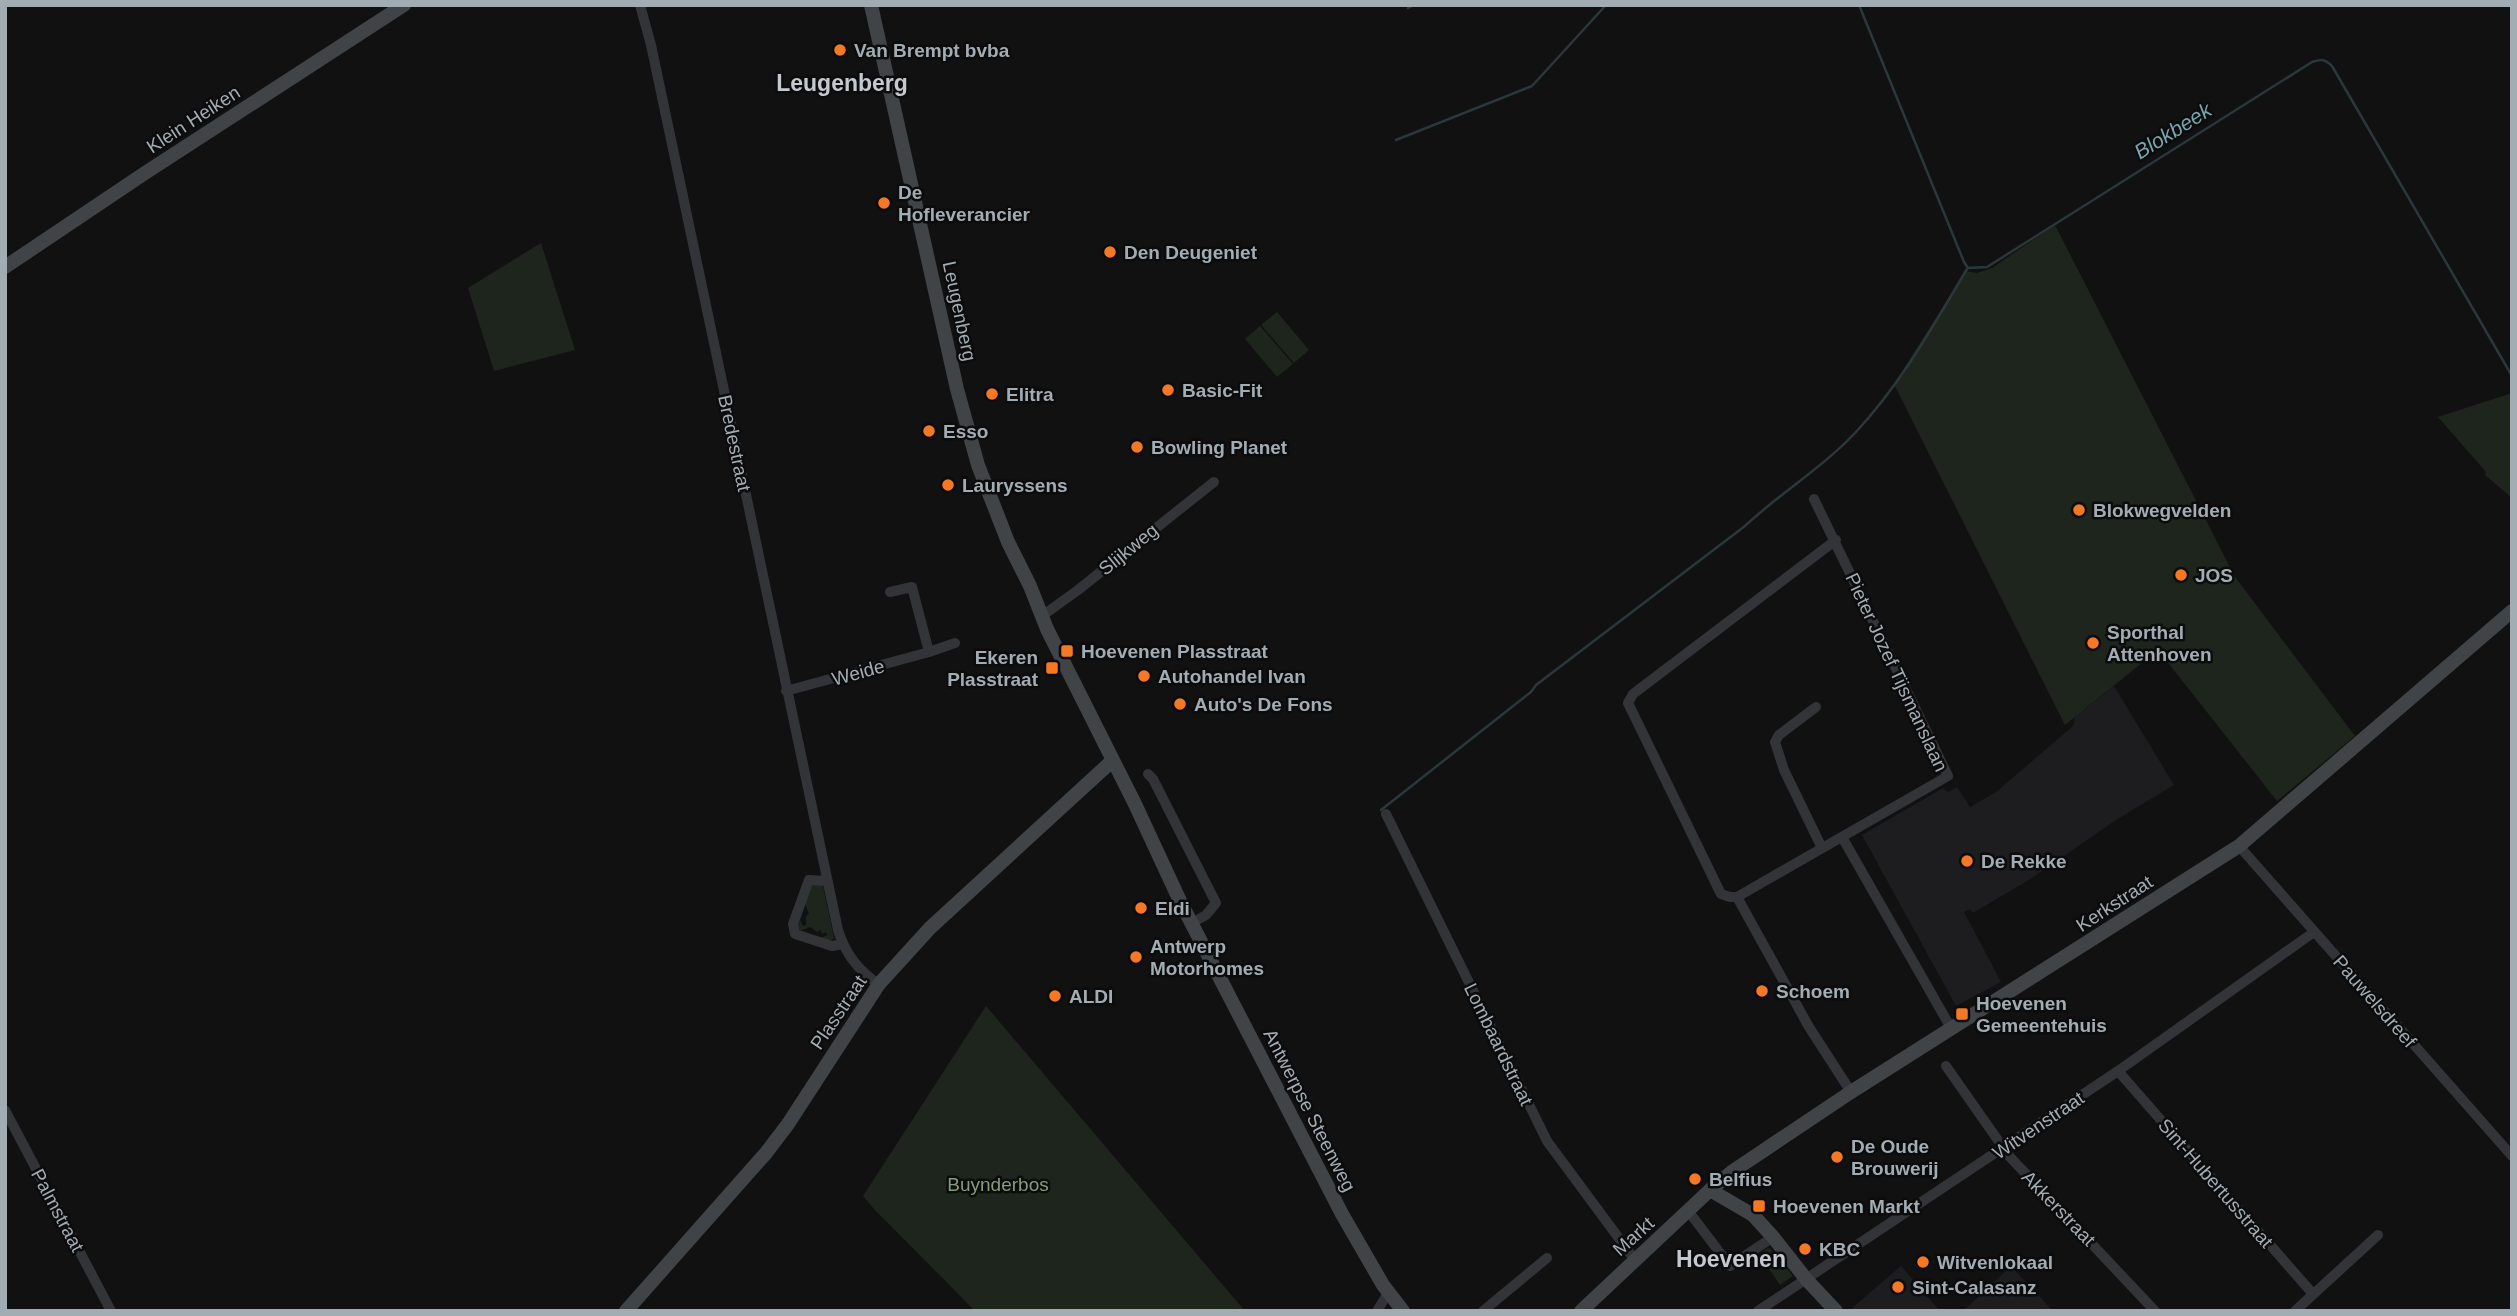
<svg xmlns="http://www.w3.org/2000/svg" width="2517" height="1316" font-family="Arial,sans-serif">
	<rect width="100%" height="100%" fill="#111112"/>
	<path fill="#1d1d1f" d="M2114,686L2174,785L2116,820L2032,878L1973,913L1970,909L1964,912L2001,982L1956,1006L1862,835L1943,788L1948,792L1957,787L1970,807L1996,792L2073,726L2075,717Z
		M1901,1266L1940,1311H1855L1852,1308Z
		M2011,1266L2053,1311H1963L1980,1295Z"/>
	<path fill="#1e251d" d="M2055,225L2235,577L2355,736L2277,801L2158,650L2065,725L1894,384L1966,271L1977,273L1992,268Z
		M541,243L575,350L494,371L468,288Z
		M1277,312L1309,350L1294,363L1261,325Z
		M1260,326L1293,364L1277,377L1245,339Z
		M2512,393V498L2485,475L2486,472L2438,417Z
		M815,884L823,886L834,938L830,941L821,938L827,935L826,932L822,934L821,930L817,932L810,927L800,931L798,926L800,920L803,926L806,925V916L809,914L805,904L810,887Z
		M986,1006L1245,1311H975L874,1209L863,1196Z
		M1768,1248L1771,1249L1793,1276L1780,1285L1759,1254Z"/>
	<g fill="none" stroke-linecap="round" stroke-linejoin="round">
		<path stroke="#2a383b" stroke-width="2.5" d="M1859,5L1964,262L1968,268L1987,267L2312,62C2321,59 2325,59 2332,66L2512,376
			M1408,8L1414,5
			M1396,140L1532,86L1606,5
			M1381,810L1531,692L1536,685L1745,526C1780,493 1822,468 1855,433C1901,384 1933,326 1967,269"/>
		<path stroke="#323437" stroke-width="10" d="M640,5L651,45L838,930C845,953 858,971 879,984
			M890,592L912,587L929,652
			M1042,616L1078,590L1214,482
			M786,691L929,652L955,643
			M1816,707L1779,735L1775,742L1784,770L1822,848
			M1148,774L1153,779L1216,903L1206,915L1192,923
			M1386,814L1547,1141L1635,1260
			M1842,837L1951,1028
			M2239,846L2512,1156
			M827,881L809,880L793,924L795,934L832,946L843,944
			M1737,897L1948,776L1814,499
			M1737,897H1730L1721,894L1628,703L1633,694L1836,540
			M1737,897L1809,1027L1851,1092
			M1946,1066L2009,1156L2155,1311
			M2118,1071L2313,1294
			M5,1110L111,1311
			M1689,1212L1730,1266L1773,1237
			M1377,1311L1388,1293
			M1483,1311L1547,1258
			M1758,1311L2118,1071L2314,932
			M2295,1311L2378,1235"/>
		<path stroke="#404447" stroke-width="14" d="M871,5L957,389L978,465L1008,542L1030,586L1047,629L1135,804L1180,901L1342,1214L1383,1285L1403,1311
			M5,267L145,173L404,5
			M1710,1190L1753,1215L1773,1237L1806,1279L1836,1311
			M626,1311L766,1153L788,1124L879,984L930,928L1112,761
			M1581,1311L1710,1190L1733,1171L1851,1092L2239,846L2512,611"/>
	</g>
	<g fill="#f67825" stroke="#0c0c0d" stroke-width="2.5">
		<circle cx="840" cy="50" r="7"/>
		<circle cx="884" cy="203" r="7"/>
		<circle cx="1110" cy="252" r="7"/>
		<circle cx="1168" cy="390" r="7"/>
		<circle cx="992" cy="394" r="7"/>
		<circle cx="929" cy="431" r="7"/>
		<circle cx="1137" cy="447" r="7"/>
		<circle cx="948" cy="485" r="7"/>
		<circle cx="2079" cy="510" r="7"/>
		<circle cx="2181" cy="575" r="7"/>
		<circle cx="2093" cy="643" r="7"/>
		<rect x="1060" y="644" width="14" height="14" rx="3.5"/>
		<rect x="1045" y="661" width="14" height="14" rx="3.5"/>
		<circle cx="1144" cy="676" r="7"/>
		<circle cx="1180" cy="704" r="7"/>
		<circle cx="1967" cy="861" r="7"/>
		<circle cx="1141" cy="908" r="7"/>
		<circle cx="1136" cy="957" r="7"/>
		<circle cx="1762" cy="991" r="7"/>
		<circle cx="1055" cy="996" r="7"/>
		<rect x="1955" y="1007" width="14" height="14" rx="3.5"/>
		<circle cx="1837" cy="1157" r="7"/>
		<circle cx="1695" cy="1179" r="7"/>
		<rect x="1752" y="1199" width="14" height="14" rx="3.5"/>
		<circle cx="1805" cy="1249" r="7"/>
		<circle cx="1923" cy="1262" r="7"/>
		<circle cx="1898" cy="1287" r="7"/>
	</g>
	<g text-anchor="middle" stroke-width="5" stroke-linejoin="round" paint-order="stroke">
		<g font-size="19" font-weight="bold" fill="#a2acb3" stroke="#0c0c0d" text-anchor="start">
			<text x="854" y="57">Van Brempt bvba</text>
			<text x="898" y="199">De<tspan x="898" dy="22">Hofleverancier</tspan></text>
			<text x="1124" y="259">Den Deugeniet</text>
			<text x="1182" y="397">Basic-Fit</text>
			<text x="1006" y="401">Elitra</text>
			<text x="943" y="438">Esso</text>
			<text x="1151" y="454">Bowling Planet</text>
			<text x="962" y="492">Lauryssens</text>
			<text x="2093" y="517">Blokwegvelden</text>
			<text x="2195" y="582">JOS</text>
			<text x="2107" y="639">Sporthal<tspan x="2107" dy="22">Attenhoven</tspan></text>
			<text x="1081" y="658">Hoevenen Plasstraat</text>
			<text x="1038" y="664" text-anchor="end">Ekeren<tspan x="1038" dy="22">Plasstraat</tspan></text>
			<text x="1158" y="683">Autohandel Ivan</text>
			<text x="1194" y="711">Auto's De Fons</text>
			<text x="1981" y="868">De Rekke</text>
			<text x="1155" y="915">Eldi</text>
			<text x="1150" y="953">Antwerp<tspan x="1150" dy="22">Motorhomes</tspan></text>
			<text x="1776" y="998">Schoem</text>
			<text x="1069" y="1003">ALDI</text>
			<text x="1976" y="1010">Hoevenen<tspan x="1976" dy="22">Gemeentehuis</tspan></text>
			<text x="1851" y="1153">De Oude<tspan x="1851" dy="22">Brouwerij</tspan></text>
			<text x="1709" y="1186">Belfius</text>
			<text x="1773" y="1213">Hoevenen Markt</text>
			<text x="1819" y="1256">KBC</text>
			<text x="1937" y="1269">Witvenlokaal</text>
			<text x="1912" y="1294">Sint-Calasanz</text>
		</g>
		<g font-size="19" fill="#a2acb3" stroke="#0c0c0d">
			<text transform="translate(193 119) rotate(-33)" y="7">Klein Heiken</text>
			<text transform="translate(960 311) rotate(78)" y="7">Leugenberg</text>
			<text transform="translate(735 443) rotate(78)" y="7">Bredestraat</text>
			<text transform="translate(1128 549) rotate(-39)" y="7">Slijkweg</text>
			<text transform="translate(858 672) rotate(-15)" y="7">Weide</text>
			<text transform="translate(1897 672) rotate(65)" y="7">Pieter Jozef Tijsmanslaan</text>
			<text transform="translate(2114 903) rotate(-33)" y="7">Kerkstraat</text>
			<text transform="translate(2375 1001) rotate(49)" y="7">Pauwelsdreef</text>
			<text transform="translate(838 1012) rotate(-56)" y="7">Plasstraat</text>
			<text transform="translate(1499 1044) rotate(64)" y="7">Lombaardstraat</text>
			<text transform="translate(1310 1110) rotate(63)" y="7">Antwerpse Steenweg</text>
			<text transform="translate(2038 1125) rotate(-34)" y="7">Witvenstraat</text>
			<text transform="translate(2216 1183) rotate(49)" y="7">Sint-Hubertusstraat</text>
			<text transform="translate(2059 1208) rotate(46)" y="7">Akkerstraat</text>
			<text transform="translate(58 1210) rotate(62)" y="7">Palmstraat</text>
			<text transform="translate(1633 1236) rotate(-42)" y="7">Markt</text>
		</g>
		<g font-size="19" fill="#809f78" stroke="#0c0c0d">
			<text x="998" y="1191">Buynderbos</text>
		</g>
		<g font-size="21" font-style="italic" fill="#77a5b0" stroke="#0c0c0d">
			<text transform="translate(2173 131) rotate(-32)" y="7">Blokbeek</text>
		</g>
		<g font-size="23" font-weight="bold" fill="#c3c9cf" stroke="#0c0c0d">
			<text x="842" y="91">Leugenberg</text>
			<text x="1731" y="1267">Hoevenen</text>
		</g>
	</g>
	<rect width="2517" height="1316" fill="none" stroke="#a2acb3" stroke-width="14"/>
</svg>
